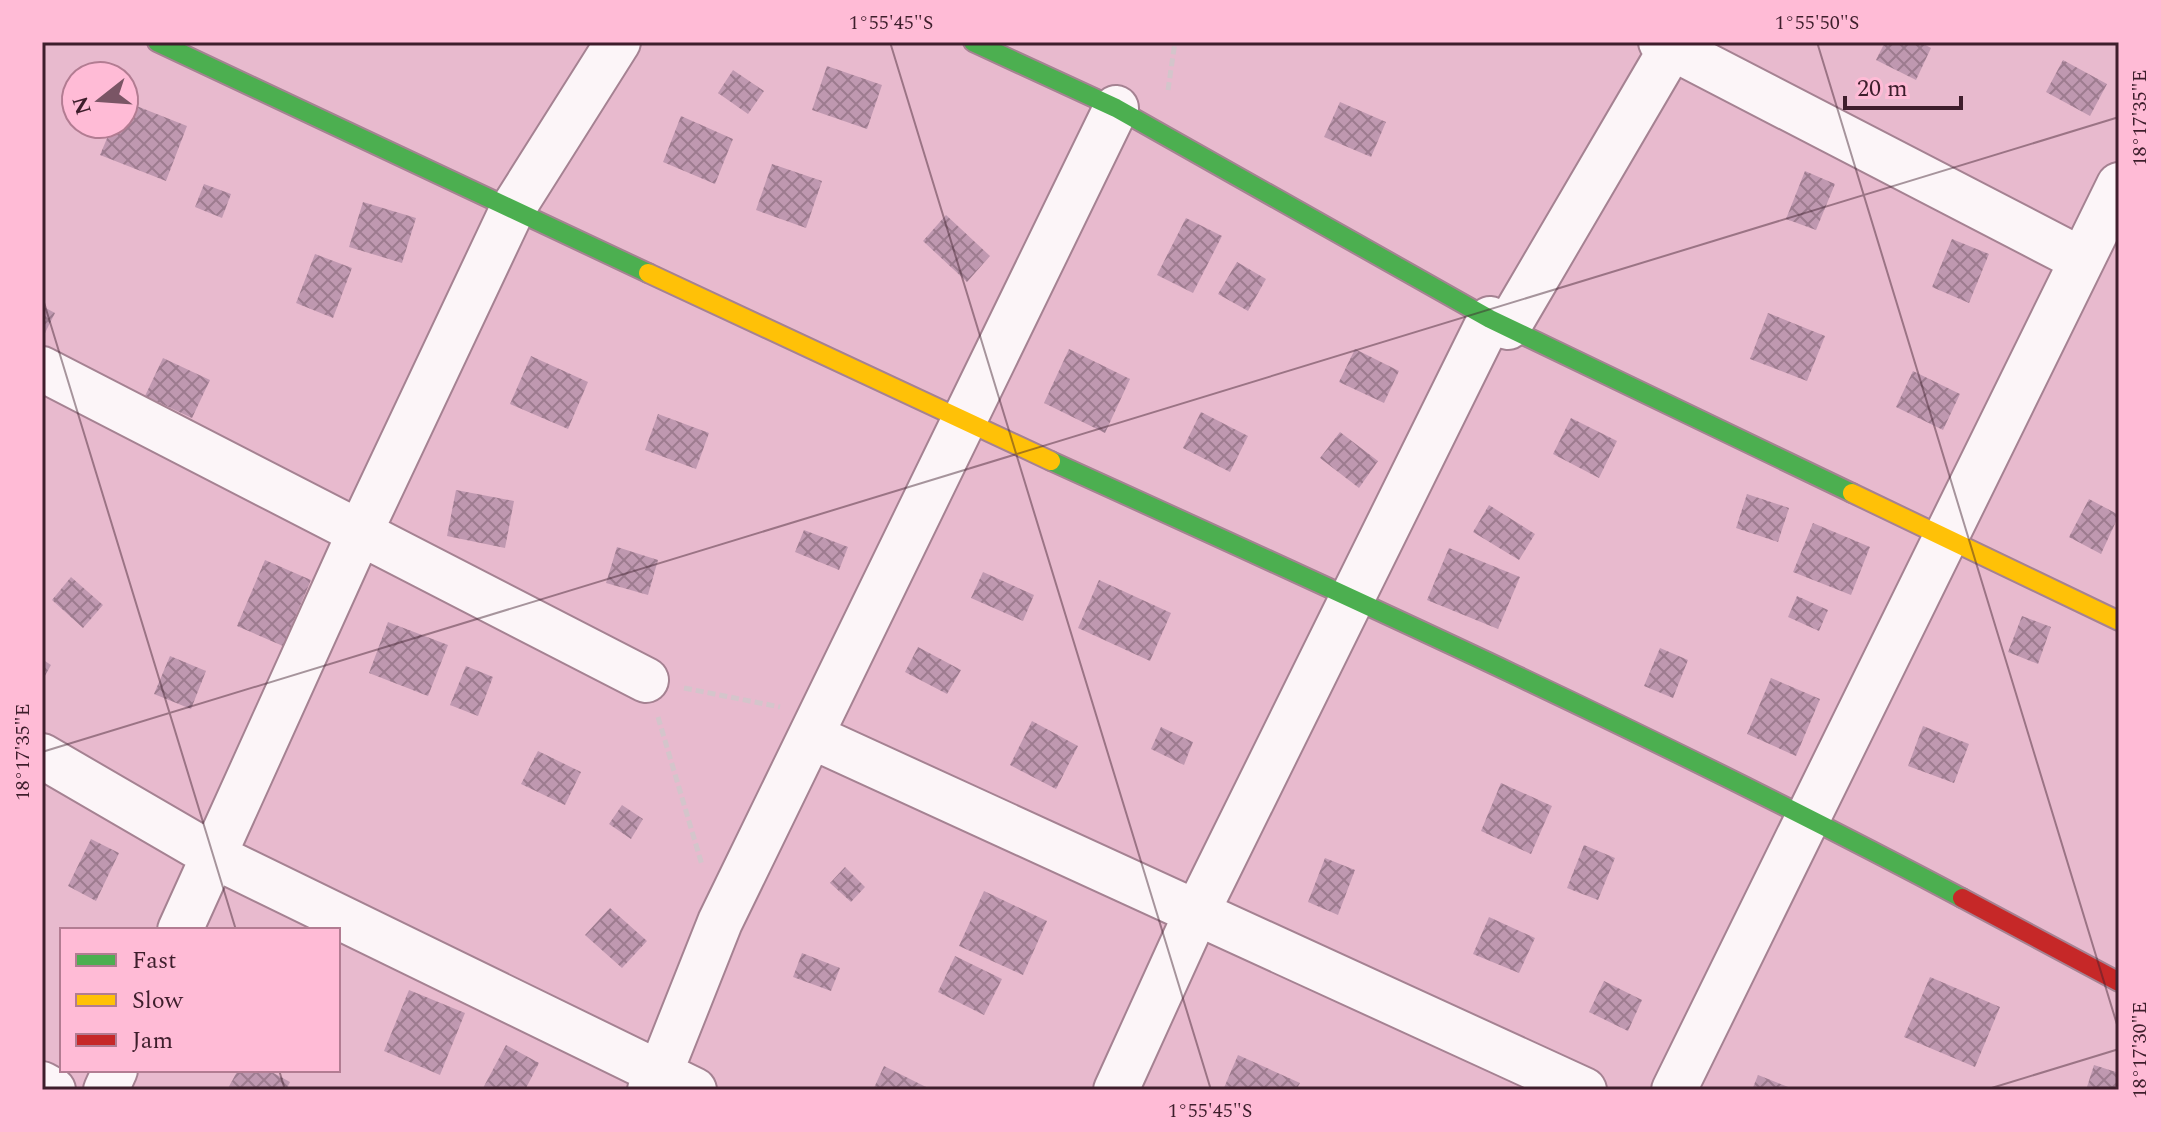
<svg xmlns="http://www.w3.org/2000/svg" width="2161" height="1132" font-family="Spectral,serif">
	<defs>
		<pattern id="building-cross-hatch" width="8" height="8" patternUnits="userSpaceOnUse" patternTransform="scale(2)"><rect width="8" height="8" fill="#bf98b0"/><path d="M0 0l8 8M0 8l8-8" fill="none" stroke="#9d7b8f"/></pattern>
	</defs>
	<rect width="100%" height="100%" fill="#e8bace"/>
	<path fill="url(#building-cross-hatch)" d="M1885,42H1920L1931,48L1916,80L1876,60Z
		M2063,60L2107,84L2090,116L2046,92Z
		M827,66L882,85L867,129L812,110Z
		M733,70L764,91L748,114L718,93Z
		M124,101L187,126L166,181L100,155L113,124H124Z
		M1340,102L1386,122L1371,157L1324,137Z
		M681,116L733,139L715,184L663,162Z
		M772,164L822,181L806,228L756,210Z
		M1805,171L1835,184L1816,230L1786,219Z
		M204,184L231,194L222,218L195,207Z
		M363,202L416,218L402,263L349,247Z
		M946,215L990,256L967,282L923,241Z
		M1186,218L1222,236L1193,293L1157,275Z
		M1952,239L1989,254L1969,303L1932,287Z
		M315,254L352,268L333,318L296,303Z
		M1237,262L1266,279L1248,311L1218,294Z
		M42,306L55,313L42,339Z
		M1768,313L1825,336L1807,381L1750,359Z
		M1069,349L1130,379L1105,433L1044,403Z
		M1355,349L1399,371L1384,403L1339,382Z
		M531,356L588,382L568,429L510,404Z
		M163,358L210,380L192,418L145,396Z
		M1913,371L1960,394L1943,430L1896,407Z
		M1201,412L1248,436L1230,472L1183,448Z
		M658,414L709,433L696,469L645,450Z
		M1571,418L1617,441L1599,478L1553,454Z
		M1340,432L1378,461L1359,488L1320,458Z
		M456,490L514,501L505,548L447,536Z
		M1747,494L1789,508L1778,542L1736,528Z
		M2089,499L2119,515L2101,554L2069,537Z
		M1489,505L1535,534L1519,560L1473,532Z
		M1813,523L1870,547L1851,595L1793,572Z
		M804,530L848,547L839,570L795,552Z
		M617,547L658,560L648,595L606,583Z
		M1449,548L1520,577L1498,629L1427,600Z
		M265,560L311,580L283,646L237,626Z
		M983,572L1034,595L1023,621L971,598Z
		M71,577L103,605L83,628L52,600Z
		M1099,580L1171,613L1150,661L1078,628Z
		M1797,596L1828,610L1819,631L1788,617Z
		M2022,616L2051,627L2038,664L2008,652Z
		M388,622L448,645L428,696L369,673Z
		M918,647L961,670L947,694L905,672Z
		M1660,648L1688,660L1673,698L1644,686Z
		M170,656L206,671L191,709L154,694Z
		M42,659L51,665L42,681Z
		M466,666L493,677L478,716L450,705Z
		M1771,678L1820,699L1796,756L1747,734Z
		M1032,721L1078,746L1056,789L1010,765Z
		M1923,726L1969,744L1954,783L1908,766Z
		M1161,727L1193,742L1184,765L1151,749Z
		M538,751L581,772L565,805L521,784Z
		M1501,783L1552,806L1531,854L1481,831Z
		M622,805L643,819L631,839L609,824Z
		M91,839L119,853L96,901L68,886Z
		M1584,845L1615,858L1598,900L1567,888Z
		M1325,858L1355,870L1338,915L1308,902Z
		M845,867L865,887L851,902L830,883Z
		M984,891L1047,921L1023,975L959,946Z
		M610,908L647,941L622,968L585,935Z
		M1489,917L1535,938L1519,973L1473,954Z
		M802,953L840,968L831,991L793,977Z
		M955,956L1002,979L984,1015L938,992Z
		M1930,977L2000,1007L1975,1067L1904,1037Z
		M1604,981L1642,1000L1628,1031L1589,1012Z
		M409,990L465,1013L440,1075L384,1051Z
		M506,1045L539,1063L525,1090H482Z
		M1238,1055L1300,1083L1296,1090H1223Z
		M2094,1065L2119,1073V1090H2086Z
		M884,1066L932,1090H873Z
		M238,1070H268L290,1082L286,1090H227Z
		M1758,1075L1796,1090H1752Z"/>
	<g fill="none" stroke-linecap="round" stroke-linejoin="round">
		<defs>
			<path id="street" d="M1661,42L2082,260
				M1508,327L1675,42
				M42,369L646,680
				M811,736L1584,1090
				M42,756L214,856L694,1090
				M180,930L360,532L512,210L618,42
				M42,1084L53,1090
				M106,1090L115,1070
				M650,1090L660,1073L720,922L1116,108
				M1116,1090L1196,914L1490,319
				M1674,1090L2119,185"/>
			<path id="fast" d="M157,42L648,273
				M973,42L1116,108L1490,319L1852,493
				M1051,461C1357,600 1665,740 1962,898"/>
			<path id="slow" d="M648,273L1051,461
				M1852,493L2119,621"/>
			<path id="jam" d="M1962,898L2119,982"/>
		</defs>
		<use href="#street" stroke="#a58292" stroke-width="48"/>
		<use href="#fast" stroke="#a58292" stroke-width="22"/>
		<use href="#slow" stroke="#a58292" stroke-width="22"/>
		<use href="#jam" stroke="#a58292" stroke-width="22"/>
		<path stroke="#d4c5cb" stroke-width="5" stroke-dasharray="8 4" stroke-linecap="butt" d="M1168,90L1175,42
			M684,688L780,707
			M658,717L702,865"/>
		<use href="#street" stroke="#fcf5f8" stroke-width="44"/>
		<use href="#fast" stroke="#4caf50" stroke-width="18"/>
		<use href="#slow" stroke="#ffc107" stroke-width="18"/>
		<use href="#jam" stroke="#c62828" stroke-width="18"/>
	</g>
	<path fill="none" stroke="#3e1e2c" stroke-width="2" stroke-opacity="0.45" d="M890,42L1211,1090M1817,42L2119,1031M42,296L236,930M42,752L2119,117M279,1070L285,1090M1985,1090L2119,1049"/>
	<rect width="2161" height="1132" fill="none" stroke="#ffbbd6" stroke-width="88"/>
	<rect x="60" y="928" width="280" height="144" fill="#ffbbd6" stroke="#b27c92" stroke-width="2"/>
	<rect x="76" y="954" width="40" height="12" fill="#4caf50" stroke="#b27c92" stroke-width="2"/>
	<text x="132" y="968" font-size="24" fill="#3e1e2c">Fast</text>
	<rect x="76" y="994" width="40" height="12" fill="#ffc107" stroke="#b27c92" stroke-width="2"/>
	<text x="132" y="1008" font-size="24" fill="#3e1e2c">Slow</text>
	<rect x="76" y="1034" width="40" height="12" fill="#c62828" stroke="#b27c92" stroke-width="2"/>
	<text x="132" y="1048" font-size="24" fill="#3e1e2c">Jam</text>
	<g transform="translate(100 100) rotate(253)"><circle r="38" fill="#ffbbd6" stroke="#b27c92" stroke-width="2"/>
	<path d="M0-6L14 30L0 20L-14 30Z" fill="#7a5565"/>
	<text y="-12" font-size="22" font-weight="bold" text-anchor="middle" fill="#3e1e2c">N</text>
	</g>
	<path d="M1845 96v12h116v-12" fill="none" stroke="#3e1e2c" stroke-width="4"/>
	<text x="1857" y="96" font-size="24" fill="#3e1e2c" stroke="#ffbbd6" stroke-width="6" paint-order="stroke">20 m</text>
	<rect x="44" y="44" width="2073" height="1044" fill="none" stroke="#3e1e2c" stroke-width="3"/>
	<g font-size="20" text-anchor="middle" fill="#3e1e2c">
		<text x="891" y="29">1°55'45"S</text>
		<text x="1817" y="29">1°55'50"S</text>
		<text transform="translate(2139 118) rotate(-90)" y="7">18°17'35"E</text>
		<text transform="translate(22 752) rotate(-90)" y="7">18°17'35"E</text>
		<text transform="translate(2139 1050) rotate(-90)" y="7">18°17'30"E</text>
		<text x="1210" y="1117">1°55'45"S</text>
	</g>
</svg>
